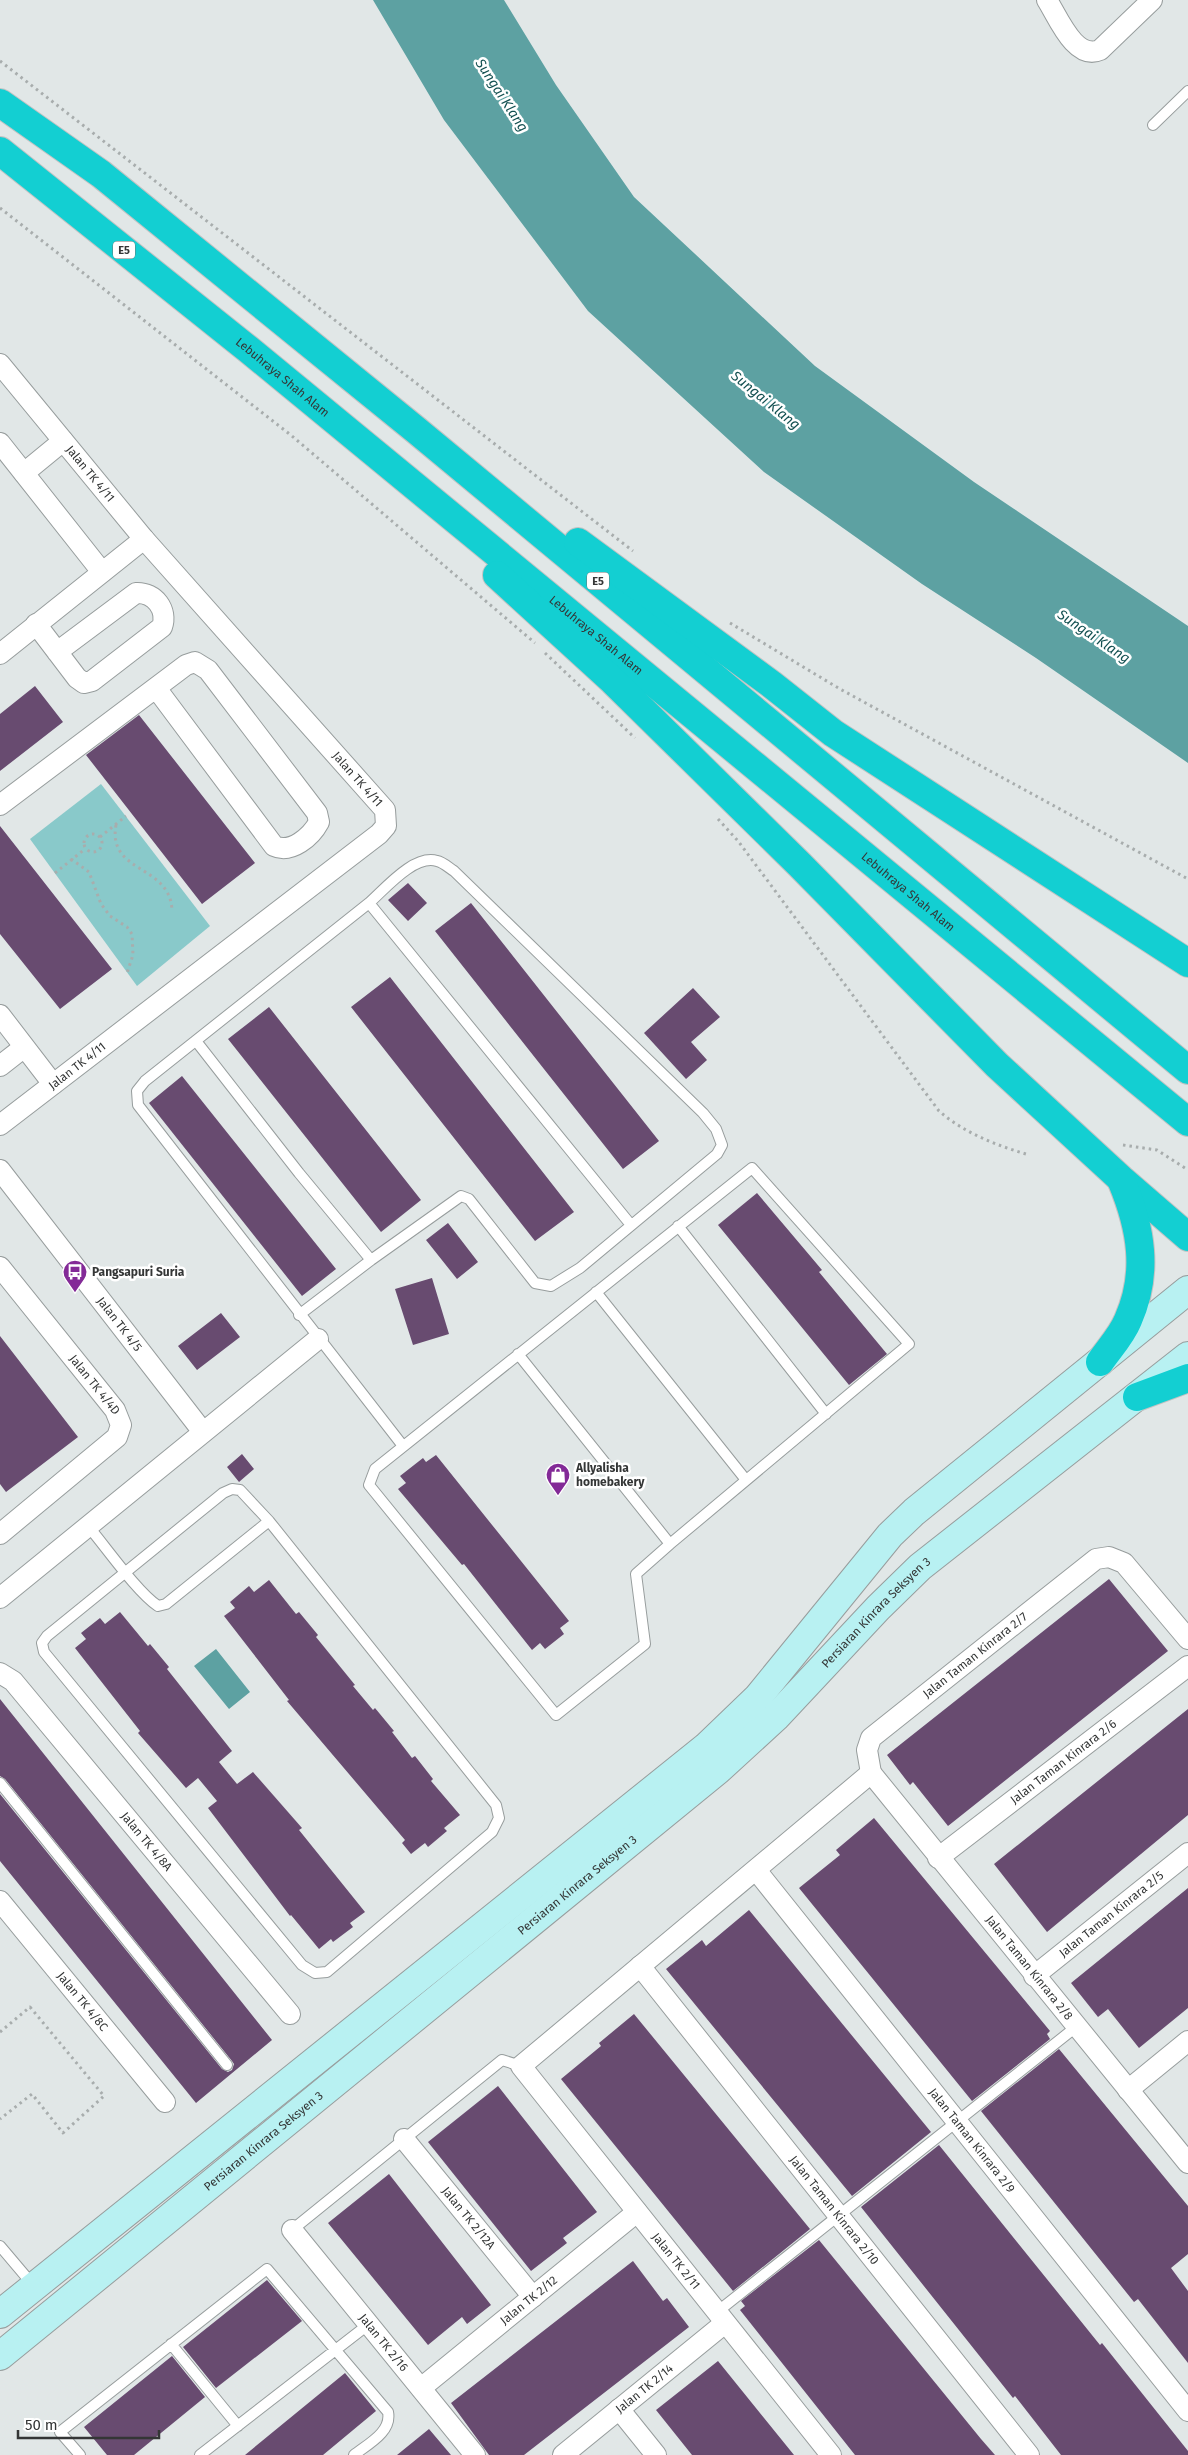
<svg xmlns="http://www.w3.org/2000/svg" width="1188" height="2455" font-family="'Fira Sans',sans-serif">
	<rect width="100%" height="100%" fill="#e1e7e7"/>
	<path fill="#89c9ca" d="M101,784L210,926L137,986L30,839Z"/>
	<path fill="#5da1a2" d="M373,0H504L556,85L634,197L815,366L974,482L1188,626V763L1036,658L922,584L764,472L588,311L444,120Z
		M216,1649L250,1692L229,1709L194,1666Z"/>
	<path fill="#684b70" d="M35,686L63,722L0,771V714Z
		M139,715L255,863L202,904L86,755Z
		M0,826L112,969L60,1009L0,934Z
		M408,883L427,903L408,921L388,900Z
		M471,903L659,1141L623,1169L435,931Z
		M390,977L574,1212L535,1241L351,1007Z
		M693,988L720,1017L691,1042L707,1060L686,1079L644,1033Z
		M269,1007L421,1200L381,1232L228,1039Z
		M182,1076L336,1269L302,1296L149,1103Z
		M757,1193L822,1270L819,1272L887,1354L849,1385L718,1225Z
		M448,1223L478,1262L457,1279L426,1240Z
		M432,1278L449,1334L413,1345L395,1289Z
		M221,1313L240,1337L197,1370L178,1346Z
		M0,1336L78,1437L6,1492L0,1484Z
		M242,1454L254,1469L239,1482L227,1467Z
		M436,1455L569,1621L560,1628L564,1634L545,1649L540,1643L532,1650L464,1564L462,1565L398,1489L406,1483L400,1476L423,1458L426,1462Z
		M1109,1579L1168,1651L948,1826L913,1782L910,1785L887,1755Z
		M269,1580L296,1614L299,1612L318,1635L316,1637L355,1685L353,1686L373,1710L375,1708L394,1731L392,1732L412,1758L415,1756L433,1779L431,1781L460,1815L444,1828L447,1831L428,1847L425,1843L411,1854L402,1843L405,1840L287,1701L289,1700L224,1616L235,1608L230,1602L249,1586L254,1592Z
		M120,1612L148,1646L150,1644L169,1667L167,1669L232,1751L219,1762L237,1784L253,1772L302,1828L299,1830L365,1912L350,1923L353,1927L333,1942L331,1939L319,1949L291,1915L290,1916L208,1808L217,1801L198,1778L186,1788L138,1733L140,1731L75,1648L86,1639L81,1633L100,1618L105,1624Z
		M0,1699L272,2040L196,2103L0,1861V1794L222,2069L228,2072L232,2070L234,2064L232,2061L5,1779L0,1776Z
		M1188,1709V1815L1047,1932L994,1864Z
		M874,1818L1050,2031L1047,2034L1050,2039L972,2101L799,1888L840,1855L836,1850Z
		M1188,1888V2008L1139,2048L1108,2009L1098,2017L1071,1983Z
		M749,1910L931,2132L852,2196L666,1969L702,1940L706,1946Z
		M634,2014L810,2229L733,2291L561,2079L601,2046L599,2043Z
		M1059,2049L1188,2206V2254L1171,2268L1188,2291V2363L1138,2299L1134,2302L981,2111Z
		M498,2086L597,2212L563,2238L567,2243L531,2271L428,2142Z
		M939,2145L1100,2345L1102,2343L1188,2451V2455H1061L1015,2396L1013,2398L861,2207Z
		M389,2174L491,2305L467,2324L462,2317L428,2345L328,2223Z
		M819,2240L981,2439L995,2455H855L740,2310L745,2306L741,2301Z
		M633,2261L663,2301L667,2298L689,2327L524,2455H489L451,2403Z
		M267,2280L302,2321L216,2388L183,2347Z
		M172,2356L205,2397L134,2455H107L84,2427Z
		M718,2361L794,2455H692L656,2410Z
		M345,2373L376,2411L323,2455H245Z
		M429,2429L451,2455H397Z"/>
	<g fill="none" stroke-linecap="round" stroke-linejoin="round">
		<defs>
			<path id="lane" d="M1153,125L1188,91
				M196,1041L299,1173L371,1260
				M752,1168L909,1344L670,1544L636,1574L645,1644L556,1715L369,1485L375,1469Z
				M678,1226L826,1414
				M596,1292L746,1480
				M299,1315L371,1260L461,1196L469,1199L535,1283L551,1286L580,1268L717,1154L722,1145L716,1129L703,1113L454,871C449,868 443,862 437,861C414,854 385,889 369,903
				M518,1354L670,1544
				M403,1446L138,1105L137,1091L145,1081L369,903L631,1225
				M88,1526C106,1547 137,1592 158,1606L166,1604L269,1521L496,1805L499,1818L492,1832L327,1972L315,1973L302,1965L44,1652L42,1643L47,1636L223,1493L232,1489L240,1490L269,1521
				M0,1783L227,2065
				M292,2230L502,2060L521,2066
				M0,2246L33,2285
				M717,2312L1076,2027
				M171,2344L238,2426
				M80,2455L60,2432L267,2269L388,2412C392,2432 368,2444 354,2455
				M200,2455L369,2324"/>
			<g id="street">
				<path d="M1047,0C1058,17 1075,61 1100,50L1152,0"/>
				<path id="s1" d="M0,364L144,539L385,810L386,826L379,834L0,1125"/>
				<path d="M0,443L102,572"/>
				<path d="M24,473L63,441"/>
				<path d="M36,624L77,678L84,683L92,681L162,627C168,610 155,592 136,593L57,652"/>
				<path d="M0,654L144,539"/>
				<path d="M0,805L186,665L195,662L208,670L317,813L319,822C311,837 291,854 274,846L156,688"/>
				<path d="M0,1015L53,1084"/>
				<path d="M0,1066L23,1048"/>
				<path id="s2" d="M0,1170L203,1432"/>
				<path id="s3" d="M0,1267L115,1410L121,1425L117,1437L0,1534"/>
				<path d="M0,1598L318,1339"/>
				<path id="s4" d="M0,1673L13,1681L290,2014"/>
				<path id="s5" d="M871,1773L1188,2163"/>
				<path id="s6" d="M871,1773L867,1750L871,1738L1096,1559L1109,1557L1124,1563L1188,1639"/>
				<path id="s7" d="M938,1858L1188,1666"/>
				<path id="s8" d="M756,1870L1188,2411"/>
				<path id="s9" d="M0,1901L165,2102"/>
				<path id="s10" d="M640,1966L1029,2455"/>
				<path id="s11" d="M1034,1976L1188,1853"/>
				<path d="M1128,2090L1188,2041"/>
				<path id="s12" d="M404,2139L533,2297"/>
				<path id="s13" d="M292,2230L475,2455"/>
				<path id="s14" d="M421,2388L637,2212"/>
				<path d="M619,2409L656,2455"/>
				<path id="s15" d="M563,2455L725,2323"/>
				<path d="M831,2455L521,2066L871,1773"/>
			</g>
			<g id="secondary">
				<path d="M0,2314L706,1747L758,1697L890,1535L914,1512L1188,1290"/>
				<path id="s16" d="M0,2356L717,1771L776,1717L878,1608L920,1567L1188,1356"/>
			</g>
			<g id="highway">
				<path d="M0,103L101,174L416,430L1188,1070"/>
				<path id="s17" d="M0,151L248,349L1188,1122"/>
				<path d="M578,542L771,684L833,733L1188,963"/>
				<path d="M497,575L613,681L799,864L997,1065L1121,1179L1188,1237"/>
				<path d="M1100,1362C1109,1349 1122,1335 1128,1320C1149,1273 1141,1228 1122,1182"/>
				<path d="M1137,1397L1188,1378"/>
			</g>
		</defs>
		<use href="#lane" stroke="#979d9d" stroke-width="12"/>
		<use href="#street" stroke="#979d9d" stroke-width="22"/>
		<use href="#secondary" stroke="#979d9d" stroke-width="30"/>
		<use href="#highway" stroke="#c2c3c3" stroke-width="30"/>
		<path stroke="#a8adad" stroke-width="3" stroke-dasharray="2.5 4" stroke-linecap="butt" d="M0,61L633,551
			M0,208L292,436L535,643
			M730,623L840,689L1188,879
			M545,653L635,738
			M718,819L738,841L939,1111C963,1132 995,1145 1026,1154
			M116,825C107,874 171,864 172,911
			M84 843a9 9 0 1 1 18 0a9 9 0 1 1-18 0Z
			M100,837L126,816
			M71,859L89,872L101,904L110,916L127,927L132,934L133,955L127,973
			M55,873L85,849
			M1123,1145L1157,1150L1188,1170
			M0,2032L30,2007L104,2096L63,2133L32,2094L0,2119"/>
		<use href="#lane" stroke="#fff" stroke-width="10"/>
		<use href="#street" stroke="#fff" stroke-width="20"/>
		<use href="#secondary" stroke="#b8f1f2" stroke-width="28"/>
		<use href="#highway" stroke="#13cfd2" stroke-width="28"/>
	</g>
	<defs>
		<symbol id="bus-pin" viewBox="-11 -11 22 30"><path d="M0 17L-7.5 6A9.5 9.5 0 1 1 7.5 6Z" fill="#832a97" stroke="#fff"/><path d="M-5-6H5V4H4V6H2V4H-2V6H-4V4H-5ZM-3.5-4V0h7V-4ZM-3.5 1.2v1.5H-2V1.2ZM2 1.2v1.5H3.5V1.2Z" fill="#fff"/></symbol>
		<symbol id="shop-pin" viewBox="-11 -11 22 30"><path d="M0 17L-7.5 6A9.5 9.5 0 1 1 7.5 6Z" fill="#832a97" stroke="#fff"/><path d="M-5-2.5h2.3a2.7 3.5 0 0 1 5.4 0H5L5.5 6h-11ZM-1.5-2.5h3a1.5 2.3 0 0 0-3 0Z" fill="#fff"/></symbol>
	</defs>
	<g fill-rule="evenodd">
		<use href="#bus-pin" x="61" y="1258" width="28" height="38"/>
		<use href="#shop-pin" x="544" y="1461" width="28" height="38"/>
	</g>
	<g text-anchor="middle" stroke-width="5" stroke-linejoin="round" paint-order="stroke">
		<g fill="#fff" stroke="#717272" stroke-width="1">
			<rect x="113" y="241.5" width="22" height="17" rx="4"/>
			<rect x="587" y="572.5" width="22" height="17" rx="4"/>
		</g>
		<g font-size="11" font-weight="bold" fill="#343636">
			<text x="124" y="254">E5</text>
			<text x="598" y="585">E5</text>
		</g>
		<g font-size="12" fill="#343636" stroke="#fff">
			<text dy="4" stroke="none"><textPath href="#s17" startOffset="362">Lebuhraya Shah Alam</textPath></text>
			<text dy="4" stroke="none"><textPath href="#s1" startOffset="142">Jalan TK 4/11</textPath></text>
			<text dy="4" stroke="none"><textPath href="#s17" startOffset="768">Lebuhraya Shah Alam</textPath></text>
			<text dy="4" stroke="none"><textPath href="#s1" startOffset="548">Jalan TK 4/11</textPath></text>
			<text dy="4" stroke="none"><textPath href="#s17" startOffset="1172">Lebuhraya Shah Alam</textPath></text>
			<text transform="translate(77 1066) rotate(-38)" y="4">Jalan TK 4/11</text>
			<text dy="4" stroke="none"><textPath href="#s2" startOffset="195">Jalan TK 4/5</textPath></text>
			<text dy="4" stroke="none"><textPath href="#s3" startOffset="151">Jalan TK 4/4D</textPath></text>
			<text dy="4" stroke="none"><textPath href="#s16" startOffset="1150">Persiaran Kinrara Seksyen 3</textPath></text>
			<text dy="4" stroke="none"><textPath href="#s6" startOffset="169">Jalan Taman Kinrara 2/7</textPath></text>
			<text dy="4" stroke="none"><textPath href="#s7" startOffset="158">Jalan Taman Kinrara 2/6</textPath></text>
			<text dy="4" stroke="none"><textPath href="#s4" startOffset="224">Jalan TK 4/8A</textPath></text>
			<text dy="4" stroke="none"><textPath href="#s16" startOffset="745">Persiaran Kinrara Seksyen 3</textPath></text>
			<text dy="4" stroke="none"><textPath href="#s11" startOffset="99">Jalan Taman Kinrara 2/5</textPath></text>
			<text dy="4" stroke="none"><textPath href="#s5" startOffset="251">Jalan Taman Kinrara 2/8</textPath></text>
			<text dy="4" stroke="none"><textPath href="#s9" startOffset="130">Jalan TK 4/8C</textPath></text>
			<text dy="4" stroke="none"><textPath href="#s8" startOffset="346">Jalan Taman Kinrara 2/9</textPath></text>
			<text dy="4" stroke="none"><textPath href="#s16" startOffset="340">Persiaran Kinrara Seksyen 3</textPath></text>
			<text dy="4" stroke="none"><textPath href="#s10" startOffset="312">Jalan Taman Kinrara 2/10</textPath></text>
			<text dy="4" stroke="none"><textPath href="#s12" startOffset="102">Jalan TK 2/12A</textPath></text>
			<text transform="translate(676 2261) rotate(51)" y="4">Jalan TK 2/11</text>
			<text dy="4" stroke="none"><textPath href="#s14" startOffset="139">Jalan TK 2/12</textPath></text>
			<text dy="4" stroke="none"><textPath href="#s13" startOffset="145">Jalan TK 2/16</textPath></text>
			<text dy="4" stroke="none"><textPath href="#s15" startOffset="105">Jalan TK 2/14</textPath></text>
		</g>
		<g font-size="12" font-weight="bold" fill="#343636" stroke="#fff" text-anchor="start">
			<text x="92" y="1276">Pangsapuri Suria</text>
			<text x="576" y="1472">Allyalisha<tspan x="576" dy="14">homebakery</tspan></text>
		</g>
		<g font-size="14" font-style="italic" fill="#135051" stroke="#fff">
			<text transform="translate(502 95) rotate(57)" y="5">Sungai Klang</text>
			<text transform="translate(766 400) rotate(39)" y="5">Sungai Klang</text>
			<text transform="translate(1094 636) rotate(34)" y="5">Sungai Klang</text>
		</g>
	</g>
	<path d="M18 2430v8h141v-8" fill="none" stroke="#343636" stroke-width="2.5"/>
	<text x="25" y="2430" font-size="15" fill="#343636" stroke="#ffffff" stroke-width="4" paint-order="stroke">50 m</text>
</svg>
